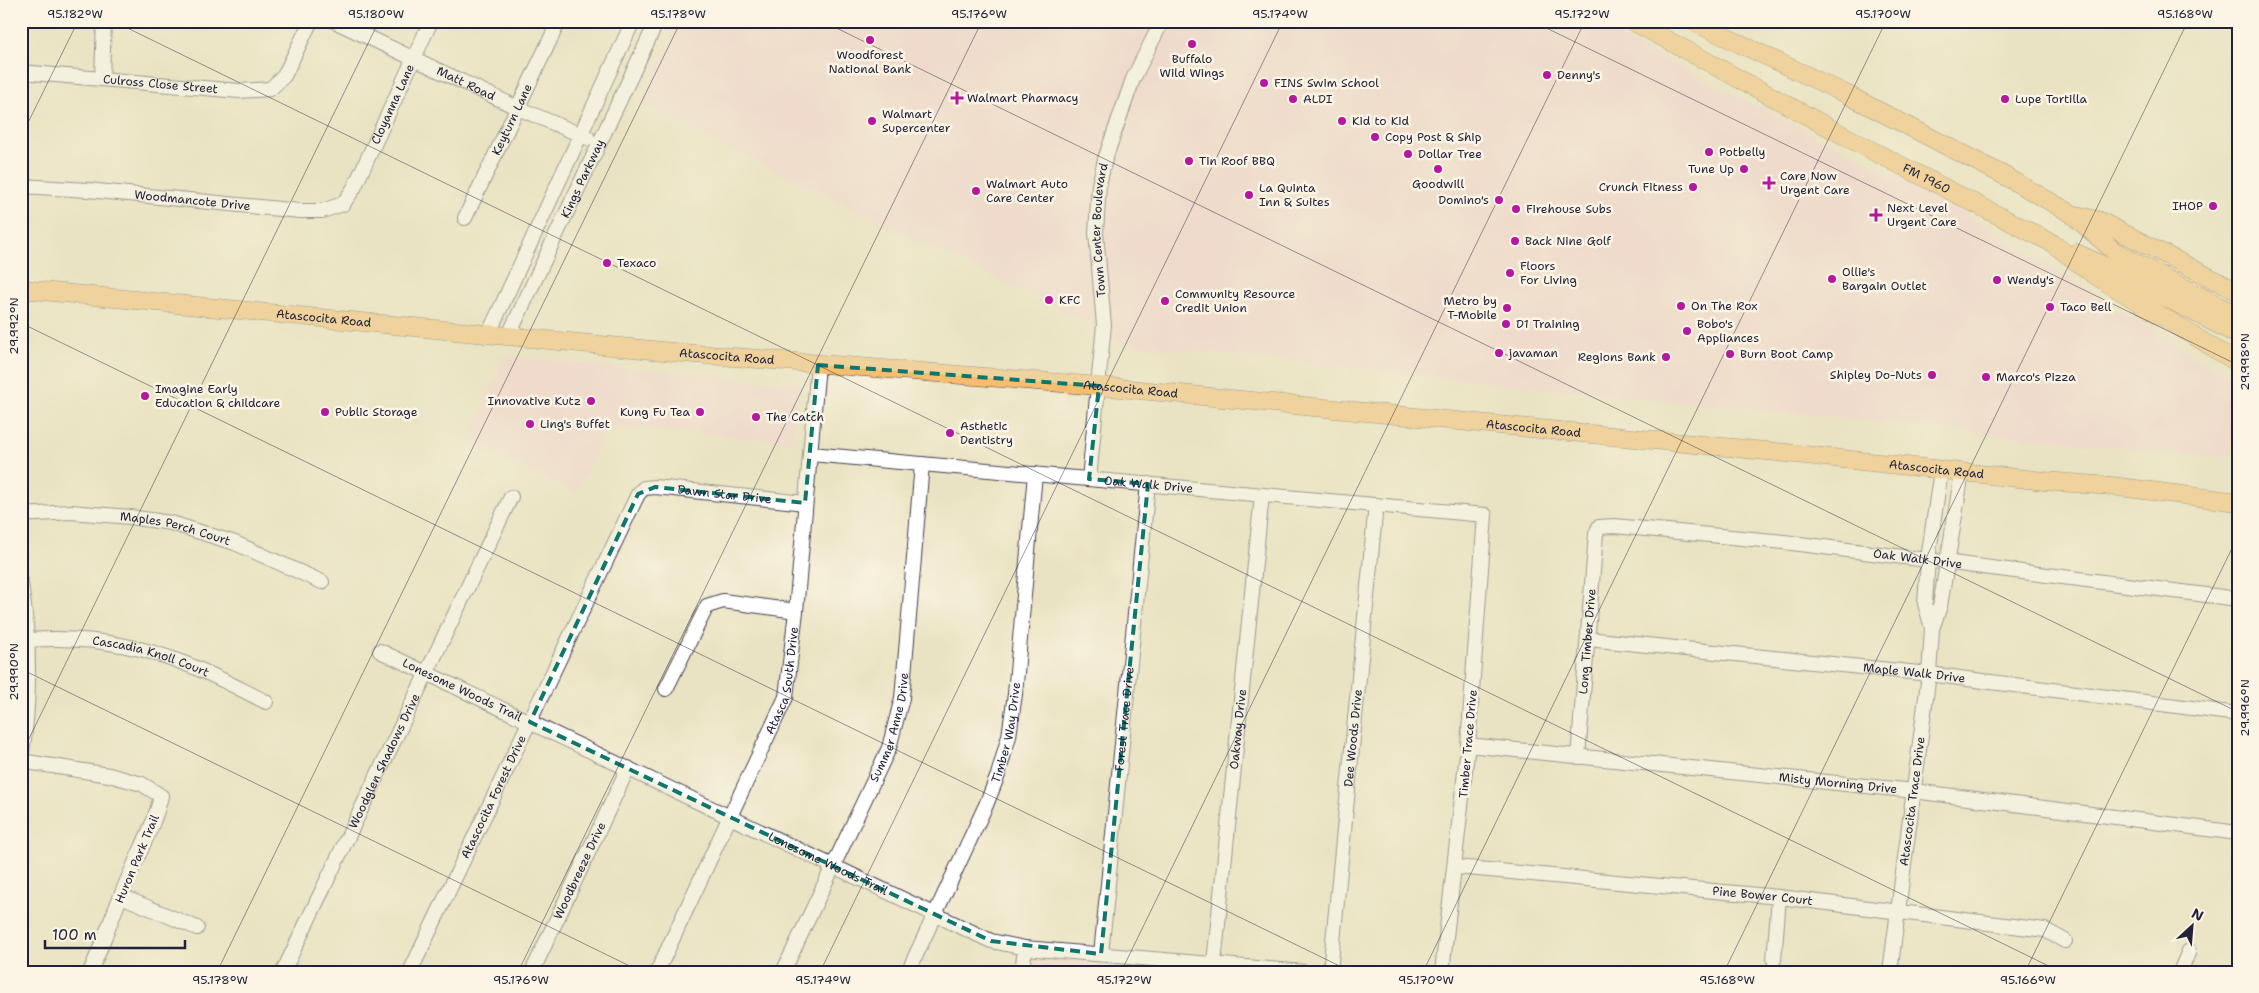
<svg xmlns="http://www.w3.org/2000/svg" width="2259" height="993" font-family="'Shantell Sans',sans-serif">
	<rect width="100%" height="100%" fill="#fcf5e5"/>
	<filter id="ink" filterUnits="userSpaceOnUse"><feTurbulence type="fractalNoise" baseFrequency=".02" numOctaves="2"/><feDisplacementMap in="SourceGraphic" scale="10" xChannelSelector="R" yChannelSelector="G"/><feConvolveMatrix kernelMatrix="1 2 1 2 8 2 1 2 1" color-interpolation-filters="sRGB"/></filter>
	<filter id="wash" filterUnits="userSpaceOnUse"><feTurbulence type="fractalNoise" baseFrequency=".0096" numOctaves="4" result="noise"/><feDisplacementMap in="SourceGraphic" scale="20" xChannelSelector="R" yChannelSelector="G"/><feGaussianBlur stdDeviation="1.12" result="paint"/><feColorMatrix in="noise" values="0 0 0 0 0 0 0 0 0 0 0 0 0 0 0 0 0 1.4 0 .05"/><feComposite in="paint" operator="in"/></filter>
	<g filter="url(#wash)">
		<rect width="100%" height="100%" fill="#eae3c3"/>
		<path fill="#f7cfd5" d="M679,21H1589L1938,197L2238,383V436L2224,458L1131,345L640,104Z
			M505,356L799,384L792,442L607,426L576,493L469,443Z
			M1040,958L1055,959L1193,972H1031L1032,963Z"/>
	</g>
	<g filter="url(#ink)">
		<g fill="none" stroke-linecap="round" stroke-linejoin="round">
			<defs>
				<g id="minor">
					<path id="s1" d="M334,21L518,108L588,138"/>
					<path id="s2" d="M21,72L239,91L270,89L284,76L311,21"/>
					<path d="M102,79L104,21"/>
					<path id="s3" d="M21,186L88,190L300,211H322L343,204L354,188L431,21"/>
					<path id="s4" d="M465,218L559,21"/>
					<path d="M488,335L633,21"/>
					<path id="s5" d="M508,337L657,21"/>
					<path id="s6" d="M811,454L1485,515L1468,745L1442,972"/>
					<path id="s7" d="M1089,479L1104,325L1096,233L1099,185L1105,159L1133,79L1162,21"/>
					<path id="s8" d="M21,515L71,512L130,517L171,523L235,543L322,582"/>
					<path d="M21,583C30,642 31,701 21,759"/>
					<path d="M1932,628L1925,604L1928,559L1941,470"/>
					<path id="s9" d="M1588,639L1929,674L2238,714"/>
					<path id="s10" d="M28,640C83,636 134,643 186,664C213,674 240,689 266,702"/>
					<path id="s11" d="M380,651L991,941L1025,948L1305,972"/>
					<path d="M666,689L707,606L723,601L796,611"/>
					<path id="s12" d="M1468,745L1914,791L2238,833"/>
					<path id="s13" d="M1578,757L1596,534L1599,527L1614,526L1784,542L2238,599"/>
					<path d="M21,761L109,775L142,784L161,796C155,823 142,846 131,872C116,905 105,939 90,972"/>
					<path id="s14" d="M1456,867L1779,897L2045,930L2065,941"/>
					<path d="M121,896L197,928"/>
					<path id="s15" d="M1101,954L1148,484"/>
					<path d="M1774,960L1779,897"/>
					<path id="s16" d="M1214,963L1262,495"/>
					<path id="s17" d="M283,972L511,497"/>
					<path id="s18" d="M410,972L638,494L644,488L655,487L805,503"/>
					<path id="s19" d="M532,972L628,768"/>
					<path id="s20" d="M657,972L786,697L796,611L818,365"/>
					<path id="s21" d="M783,972L889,748L902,698L922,464"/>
					<path id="s22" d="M908,972L986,805L998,775L1009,736L1015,694L1035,474"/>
					<path d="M1022,972L1025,948"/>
					<path id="s23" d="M1330,972L1376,505"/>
					<path id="s24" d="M1890,972L1929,674L1932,629L1940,606L1962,473"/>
					<path d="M2180,972L2189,951"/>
				</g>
				<g id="major">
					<path id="s25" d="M1632,21L1865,147L2052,243L2093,274L2238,363"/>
					<path d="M1692,21L1846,94L2005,176L2072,214L2100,221L2238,292"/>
					<path d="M2074,216L2114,251L2238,316"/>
					<path d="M2076,253L2105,266L2238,335"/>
					<path id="s26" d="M21,289L683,353L1099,386L1796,454L2044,481L2112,486L2238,502"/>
				</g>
			</defs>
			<use href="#minor" stroke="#403f4f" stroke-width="16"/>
			<use href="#major" stroke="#403f4f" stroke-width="19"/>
			<use href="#minor" stroke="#fff" stroke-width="14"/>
			<use href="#major" stroke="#f9be6d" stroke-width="18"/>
		</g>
	</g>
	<path d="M0 0H2259V993H0ZM818,365L1099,386L1089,479L1148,484L1101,954L991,941L530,722L638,494L655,487L805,503Z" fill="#eae3c3" fill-opacity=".55" fill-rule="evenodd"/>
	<path fill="none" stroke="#0f766e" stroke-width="4" stroke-dasharray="10 6" stroke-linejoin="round" d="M818,365L1099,386L1089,479L1148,484L1101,954L991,941L530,722L638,494L655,487L805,503Z"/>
	<path fill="none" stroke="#22223b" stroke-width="1" stroke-opacity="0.45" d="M113,21L2061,972M822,21L2238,712M1532,21L2238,365M21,137L78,21M21,323L1352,972M21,669L642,972M21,755L379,21M217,972L681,21M518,972L982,21M820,972L1283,21M1121,972L1585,21M1423,972L1886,21M1724,972L2188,21M2025,972L2238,536"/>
	<g fill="#b5179e" stroke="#fcf5e5" stroke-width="2">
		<circle cx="870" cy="40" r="5"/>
		<circle cx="1192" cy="44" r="5"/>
		<circle cx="1547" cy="75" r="5"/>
		<circle cx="1264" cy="83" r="5"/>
		<path d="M954.5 90.5h5v5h5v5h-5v5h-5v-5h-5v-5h5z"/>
		<circle cx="1293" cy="99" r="5"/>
		<circle cx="2005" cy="99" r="5"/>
		<circle cx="872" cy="121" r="5"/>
		<circle cx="1342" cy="121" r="5"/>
		<circle cx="1375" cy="137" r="5"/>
		<circle cx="1709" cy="152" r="5"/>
		<circle cx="1408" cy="154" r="5"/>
		<circle cx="1189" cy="161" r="5"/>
		<circle cx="1438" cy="169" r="5"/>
		<circle cx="1744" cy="169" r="5"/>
		<path d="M1766.5 175.5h5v5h5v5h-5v5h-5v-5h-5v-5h5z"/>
		<circle cx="1693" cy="187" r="5"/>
		<circle cx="976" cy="191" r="5"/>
		<circle cx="1249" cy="195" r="5"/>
		<circle cx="1499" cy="200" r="5"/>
		<circle cx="2213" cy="206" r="5"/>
		<circle cx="1516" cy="209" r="5"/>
		<path d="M1873.5 207.5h5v5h5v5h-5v5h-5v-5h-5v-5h5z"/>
		<circle cx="1515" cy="241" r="5"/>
		<circle cx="607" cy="263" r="5"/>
		<circle cx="1510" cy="273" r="5"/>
		<circle cx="1832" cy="279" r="5"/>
		<circle cx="1997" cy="280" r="5"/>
		<circle cx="1049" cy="300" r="5"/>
		<circle cx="1165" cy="301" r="5"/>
		<circle cx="1681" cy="306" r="5"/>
		<circle cx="2050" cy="307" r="5"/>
		<circle cx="1507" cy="308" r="5"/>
		<circle cx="1506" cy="324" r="5"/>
		<circle cx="1687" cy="331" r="5"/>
		<circle cx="1499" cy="353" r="5"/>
		<circle cx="1730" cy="354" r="5"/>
		<circle cx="1666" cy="357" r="5"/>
		<circle cx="1932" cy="375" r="5"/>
		<circle cx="1986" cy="377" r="5"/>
		<circle cx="145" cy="396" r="5"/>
		<circle cx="591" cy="401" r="5"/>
		<circle cx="325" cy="412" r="5"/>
		<circle cx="700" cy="412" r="5"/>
		<circle cx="756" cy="417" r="5"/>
		<circle cx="530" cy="424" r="5"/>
		<circle cx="950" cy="433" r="5"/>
	</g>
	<g text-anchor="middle" stroke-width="5" stroke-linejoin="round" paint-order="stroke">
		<g font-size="12" fill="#22223b" stroke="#fcf5e5" text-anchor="start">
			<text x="870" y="59" text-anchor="middle">Woodforest<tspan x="870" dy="14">National Bank</tspan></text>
			<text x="1192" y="63" text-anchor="middle">Buffalo<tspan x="1192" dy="14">Wild Wings</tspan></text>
			<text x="1557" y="79">Denny's</text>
			<text x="1274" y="87">FINS Swim School</text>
			<text x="967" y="102">Walmart Pharmacy</text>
			<text x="1303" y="103">ALDI</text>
			<text x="2015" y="103">Lupe Tortilla</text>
			<text x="882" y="118">Walmart<tspan x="882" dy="14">Supercenter</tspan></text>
			<text x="1352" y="125">Kid to Kid</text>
			<text x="1385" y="141">Copy Post &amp; Ship</text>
			<text x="1719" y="156">Potbelly</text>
			<text x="1418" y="158">Dollar Tree</text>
			<text x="1199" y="165">Tin Roof BBQ</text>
			<text x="1734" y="173" text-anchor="end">Tune Up</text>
			<text x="1780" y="180">Care Now<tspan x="1780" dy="14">Urgent Care</tspan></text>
			<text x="986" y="188">Walmart Auto<tspan x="986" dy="14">Care Center</tspan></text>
			<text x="1438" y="188" text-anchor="middle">Goodwill</text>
			<text x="1683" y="191" text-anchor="end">Crunch Fitness</text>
			<text x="1259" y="192">La Quinta<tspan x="1259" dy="14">Inn &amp; Suites</tspan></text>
			<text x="1489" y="204" text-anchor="end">Domino's</text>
			<text x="2203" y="210" text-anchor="end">IHOP</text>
			<text x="1887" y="212">Next Level<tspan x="1887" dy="14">Urgent Care</tspan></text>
			<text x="1526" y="213">Firehouse Subs</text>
			<text x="1525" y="245">Back Nine Golf</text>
			<text x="617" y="267">Texaco</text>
			<text x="1520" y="270">Floors<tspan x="1520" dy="14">For Living</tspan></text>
			<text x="1842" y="276">Ollie's<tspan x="1842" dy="14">Bargain Outlet</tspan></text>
			<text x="2007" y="284">Wendy's</text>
			<text x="1175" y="298">Community Resource<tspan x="1175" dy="14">Credit Union</tspan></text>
			<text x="1059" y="304">KFC</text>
			<text x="1497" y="305" text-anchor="end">Metro by<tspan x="1497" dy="14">T-Mobile</tspan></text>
			<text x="1691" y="310">On The Rox</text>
			<text x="2060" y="311">Taco Bell</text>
			<text x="1516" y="328">D1 Training</text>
			<text x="1697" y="328">Bobo's<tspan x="1697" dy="14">Appliances</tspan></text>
			<text x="1509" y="357">javaman</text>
			<text x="1740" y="358">Burn Boot Camp</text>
			<text x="1656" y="361" text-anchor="end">Regions Bank</text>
			<text x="1922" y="379" text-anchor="end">Shipley Do-Nuts</text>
			<text x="1996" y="381">Marco's Pizza</text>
			<text x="155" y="393">Imagine Early<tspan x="155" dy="14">Education &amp; childcare</tspan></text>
			<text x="581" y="405" text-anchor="end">Innovative Kutz</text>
			<text x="335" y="416">Public Storage</text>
			<text x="690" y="416" text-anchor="end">Kung Fu Tea</text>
			<text x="766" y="421">The Catch</text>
			<text x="540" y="428">Ling's Buffet</text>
			<text x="960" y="430">Asthetic<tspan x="960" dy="14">Dentistry</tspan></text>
		</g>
		<g font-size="12" fill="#22223b" stroke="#fcf5e5">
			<text dy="4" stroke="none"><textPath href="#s2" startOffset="140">Culross Close Street</textPath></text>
			<text dy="4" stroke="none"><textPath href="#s1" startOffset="146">Matt Road</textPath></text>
			<text dy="4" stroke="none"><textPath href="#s3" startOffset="436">Cloyanna Lane</textPath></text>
			<text dy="4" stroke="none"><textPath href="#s4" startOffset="109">Keyturn Lane</textPath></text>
			<text dy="4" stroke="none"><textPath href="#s25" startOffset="334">FM 1960</textPath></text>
			<text dy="4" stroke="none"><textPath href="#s5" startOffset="175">Kings Parkway</textPath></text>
			<text dy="4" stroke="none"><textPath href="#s3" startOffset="172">Woodmancote Drive</textPath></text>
			<text dy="4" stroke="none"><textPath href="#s7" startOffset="250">Town Center Boulevard</textPath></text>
			<text dy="4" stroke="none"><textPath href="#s26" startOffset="304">Atascocita Road</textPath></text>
			<text dy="4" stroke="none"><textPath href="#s26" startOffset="709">Atascocita Road</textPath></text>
			<text dy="4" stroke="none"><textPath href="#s26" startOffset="1114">Atascocita Road</textPath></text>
			<text dy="4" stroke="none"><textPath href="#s26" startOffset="1519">Atascocita Road</textPath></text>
			<text dy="4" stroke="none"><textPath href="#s26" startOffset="1924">Atascocita Road</textPath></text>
			<text dy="4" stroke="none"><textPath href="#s6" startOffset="339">Oak Walk Drive</textPath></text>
			<text dy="4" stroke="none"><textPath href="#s18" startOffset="619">Dawn Star Drive</textPath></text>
			<text dy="4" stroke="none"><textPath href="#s8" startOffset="156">Maples Perch Court</textPath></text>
			<text dy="4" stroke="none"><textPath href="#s13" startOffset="552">Oak Walk Drive</textPath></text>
			<text dy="4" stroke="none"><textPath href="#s13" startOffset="116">Long Timber Drive</textPath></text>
			<text dy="4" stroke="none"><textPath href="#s10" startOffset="125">Cascadia Knoll Court</textPath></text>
			<text dy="4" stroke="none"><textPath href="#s9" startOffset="328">Maple Walk Drive</textPath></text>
			<text dy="4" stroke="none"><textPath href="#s20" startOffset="319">Atasca South Drive</textPath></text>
			<text dy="4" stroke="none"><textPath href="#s11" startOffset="91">Lonesome Woods Trail</textPath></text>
			<text dy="4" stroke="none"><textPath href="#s15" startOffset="236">Forest Trace Drive</textPath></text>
			<text dy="4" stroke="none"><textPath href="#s21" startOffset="268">Summer Anne Drive</textPath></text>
			<text dy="4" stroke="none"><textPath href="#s16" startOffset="235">Oakway Drive</textPath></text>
			<text dy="4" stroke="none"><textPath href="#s22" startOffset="260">Timber Way Drive</textPath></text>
			<text dy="4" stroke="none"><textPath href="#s23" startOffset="235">Dee Woods Drive</textPath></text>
			<text transform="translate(1468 744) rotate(-85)" y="4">Timber Trace Drive</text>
			<text dy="4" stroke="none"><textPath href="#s17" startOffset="234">Woodglen Shadows Drive</textPath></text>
			<text dy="4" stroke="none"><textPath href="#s12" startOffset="372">Misty Morning Drive</textPath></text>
			<text dy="4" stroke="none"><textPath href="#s18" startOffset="194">Atascocita Forest Drive</textPath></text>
			<text dy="4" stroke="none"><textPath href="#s24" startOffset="172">Atascocita Trace Drive</textPath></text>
			<text transform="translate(137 859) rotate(-67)" y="4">Huron Park Trail</text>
			<text dy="4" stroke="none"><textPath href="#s11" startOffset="496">Lonesome Woods Trail</textPath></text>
			<text dy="4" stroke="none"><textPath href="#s19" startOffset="112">Woodbreeze Drive</textPath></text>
			<text dy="4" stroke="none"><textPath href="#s14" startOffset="308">Pine Bower Court</textPath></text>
		</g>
	</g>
	<rect width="2259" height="993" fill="none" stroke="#fcf5e5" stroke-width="55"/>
	<g transform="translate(2192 926) rotate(26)" stroke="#fcf5e5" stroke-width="4" paint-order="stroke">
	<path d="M0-4L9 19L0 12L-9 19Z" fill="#22223b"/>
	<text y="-8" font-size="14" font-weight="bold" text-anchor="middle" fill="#22223b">N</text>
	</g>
	<path d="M45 940v8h140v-8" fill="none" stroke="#22223b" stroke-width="2.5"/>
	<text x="52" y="940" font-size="15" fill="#22223b" stroke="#fcf5e5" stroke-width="4" paint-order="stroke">100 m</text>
	<rect x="28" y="28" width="2204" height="938" fill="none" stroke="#22223b" stroke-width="2"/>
	<g font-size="12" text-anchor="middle" fill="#22223b">
		<text x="75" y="18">95.182°W</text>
		<text x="376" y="18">95.180°W</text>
		<text x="678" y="18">95.178°W</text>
		<text x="979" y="18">95.176°W</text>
		<text x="1280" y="18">95.174°W</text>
		<text x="1582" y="18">95.172°W</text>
		<text x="1883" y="18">95.170°W</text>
		<text x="2185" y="18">95.168°W</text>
		<text transform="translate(14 326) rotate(-90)" y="4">29.992°N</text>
		<text transform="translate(2245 362) rotate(-90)" y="4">29.998°N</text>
		<text transform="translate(14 672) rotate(-90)" y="4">29.990°N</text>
		<text transform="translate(2245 708) rotate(-90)" y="4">29.996°N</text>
		<text x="220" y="984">95.178°W</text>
		<text x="521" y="984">95.176°W</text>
		<text x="823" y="984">95.174°W</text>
		<text x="1124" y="984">95.172°W</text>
		<text x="1426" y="984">95.170°W</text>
		<text x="1727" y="984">95.168°W</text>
		<text x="2028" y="984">95.166°W</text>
	</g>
</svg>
